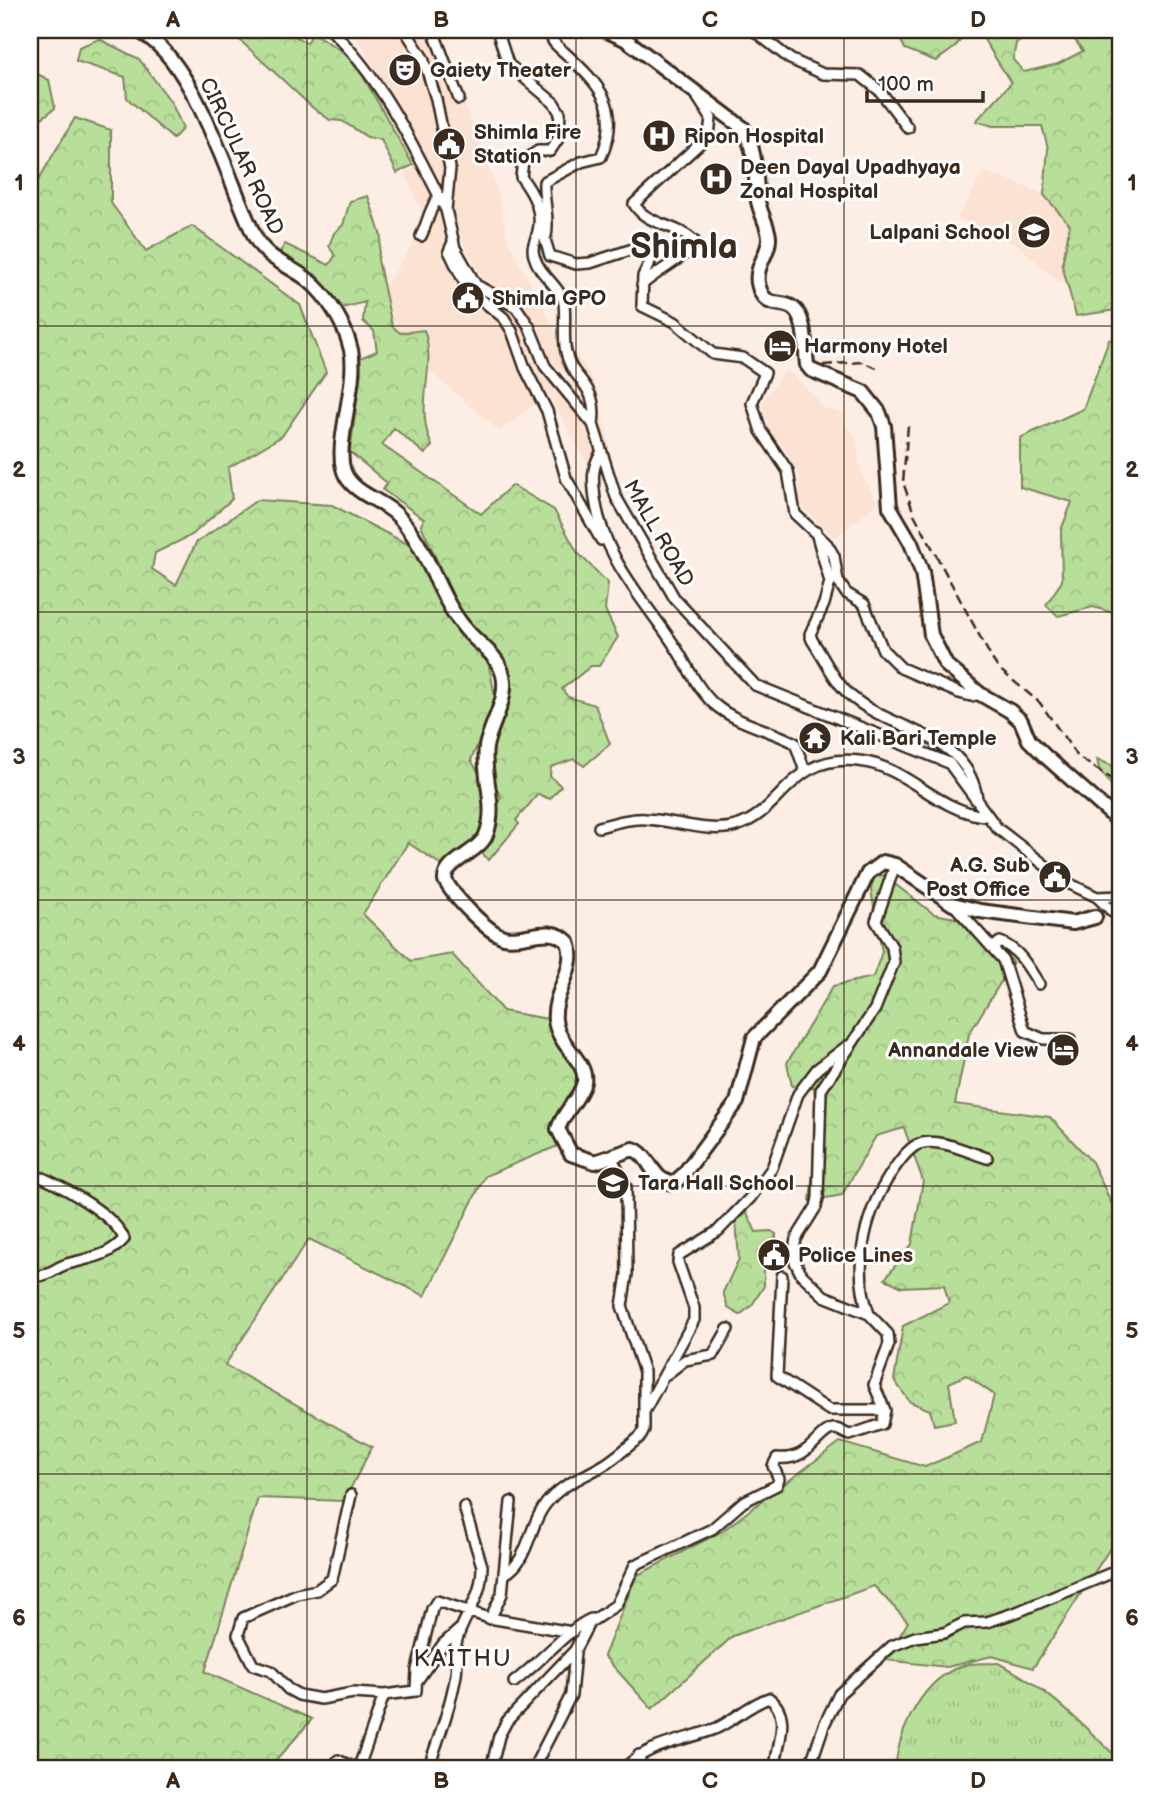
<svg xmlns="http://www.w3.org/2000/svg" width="1151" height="1799" font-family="'Balsamiq Sans',sans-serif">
	<defs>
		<pattern id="grass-tufts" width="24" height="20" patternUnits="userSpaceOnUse" patternTransform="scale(1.75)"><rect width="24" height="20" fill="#b8df9a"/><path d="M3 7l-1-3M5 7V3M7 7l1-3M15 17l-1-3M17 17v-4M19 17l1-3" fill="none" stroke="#9fc084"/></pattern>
		<pattern id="forest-crowns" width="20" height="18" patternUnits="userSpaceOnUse" patternTransform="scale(1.75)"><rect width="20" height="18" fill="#b8df9a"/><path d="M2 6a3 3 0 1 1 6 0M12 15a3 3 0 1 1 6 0" fill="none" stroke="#9fc084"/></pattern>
	</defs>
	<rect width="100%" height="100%" fill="#fdeee5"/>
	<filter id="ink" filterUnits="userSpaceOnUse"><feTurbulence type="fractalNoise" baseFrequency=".0143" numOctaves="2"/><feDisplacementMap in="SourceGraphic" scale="14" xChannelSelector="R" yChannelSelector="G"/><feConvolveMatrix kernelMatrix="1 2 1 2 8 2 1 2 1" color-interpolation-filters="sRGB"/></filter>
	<g filter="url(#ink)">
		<path fill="#fce2d3" d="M351,30H436L498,191L509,243L561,342L576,353L594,382L599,404L591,390L548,361L523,304L488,285L480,275L464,244L453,210L362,45Z
			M420,164L456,248L482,289L513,308L546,370L572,381L589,394L603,417L609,442L607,475L587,464L549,394L499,431L427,369L430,345L400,333L392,326L385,286L426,224L405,173Z
			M984,171L1069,203L1095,265L1060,283L1017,245L957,218Z
			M786,369L816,397L823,408L846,413L842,418L856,438L861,472L878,503L835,538L810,515L798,499L801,479L783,446L771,435L762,403Z"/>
		<path fill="url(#grass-tufts)" stroke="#7a845c" stroke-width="2" d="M998,1663C1047,1687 1081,1724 1120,1760L1121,1769H895C899,1729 923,1677 965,1665C975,1662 988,1664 998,1663Z"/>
		<path fill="url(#forest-crowns)" stroke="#7a845c" stroke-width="2" d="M229,30H284L307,43L313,33L345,53L363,76L413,165L397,173L381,140L367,137L342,121L330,120L313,108Z
			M896,30H919L940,37L954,30L968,31L954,48L936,61L905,49Z
			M978,30H1043L1016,43L1013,60L1024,72L1058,64L1083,51L1067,30H1100L1121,44V304L1116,310L1076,316L1062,265L1070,225L1044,195L1048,148L1042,126H993L976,121L1011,83Z
			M99,39L139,59L171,102L183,128L173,139L127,98L125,77L76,61L79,47Z
			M30,70L49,80L55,108L30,127Z
			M75,118L111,130V203L146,251L192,226L300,305L326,372L282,436L228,468L232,499L192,535L155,553L152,569L176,585L196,543L257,500L332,505L415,548L458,630L488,661L496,701L471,760L493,796L478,839L501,797L480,761L504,699L499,659L466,625L421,525L424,519L383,490L387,483L350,452L361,372L360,358L377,351L374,331L363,321L365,302L338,309L316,275L279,254L285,244L329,265L335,256L329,246L334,233L343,225L350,201L368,196L381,236L378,260L392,326L400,333L424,330C438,368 413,404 432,446L425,454L394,428L382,445L481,514L512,485L554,510L577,552L608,583L605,610L618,637L599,666H591L562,689L568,697L595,705L610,744L584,766L574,759L551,767L550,776L561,786L550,799L538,794L516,820L519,824L489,860L474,846L446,868L408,843L363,914L411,961L452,954L503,1011L553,1020L578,1077L565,1143L485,1176L425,1296L309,1239L225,1365L372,1447L344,1501L258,1498L205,1672L312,1719L269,1769H30V194Z
			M1121,336V615L1093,607L1058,616L1046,605L1062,581L1061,530L1072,502L1020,487V438L1083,409L1109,340Z
			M1097,759L1121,770V798L1099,769Z
			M883,875L934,914L977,922L1013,962L969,1034L955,1104L1050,1117L1092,1162L1121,1223V1547L1114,1542L1033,1668L992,1656L947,1667L885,1660L908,1622L874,1586L733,1636L652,1709L604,1656L636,1576L721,1532L840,1442L925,1467L982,1442L994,1395L966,1375L949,1383L955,1421L934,1425L930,1410L910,1402L894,1380L903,1326L949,1303L944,1285L902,1287L885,1279L912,1244L923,1181L904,1128L876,1136L842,1195L810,1201L818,1128L814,1087L792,1086L787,1063L833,986L873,977L882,952L871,890L873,877Z
			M747,1213L756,1232L771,1231L776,1234V1243L764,1267V1286L752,1305L740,1315L728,1308L723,1292L739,1259L736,1221Z"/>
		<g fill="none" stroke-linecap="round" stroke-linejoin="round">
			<path stroke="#d6c7bd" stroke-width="12" stroke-dasharray="12 6" stroke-linecap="butt" d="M1095,917L1121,898"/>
			<defs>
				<path id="minor" d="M331,30C383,80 414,147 446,210
					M405,30L423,58L436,99L450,168L446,210L455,248L476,285L516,307L529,326L545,366L593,424L616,497L675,599L755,685L949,763L997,828L1068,883L1097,897L1121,920
					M433,30L459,99
					M497,30L508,64L554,103L560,113L558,139L550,151H538L523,161L521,177C533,193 543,211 538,231C536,241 531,245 534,256C539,274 555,282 563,299C567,309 562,337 566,352C571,381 599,383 593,424
					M753,30L790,59L823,74L860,75L880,91L908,128
					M540,223L550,256L576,264L590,263L639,247L650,252V262L643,276L642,306L675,322L713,354L743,358L765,373L752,403L761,431L788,471L795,514L827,544L834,556L838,581L846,593L864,604L883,650L901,668L959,693L971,696L980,694
					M421,236C428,222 429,209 439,196
					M546,236C550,219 543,201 544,182L581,162L601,157C623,108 600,85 564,52C555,44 551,42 550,30
					M453,242L449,251L467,288L504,318L512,331L525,368L547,411L566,478L601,540
					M642,285C655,272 690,255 695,242C676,223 647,226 634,204L709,135L711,118L698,98
					M601,453C591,468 593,482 595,499C604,558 640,595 672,642C686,662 696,688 714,704C737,724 769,729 795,743L805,771
					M816,532L830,582L824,604L810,634L812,640C824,658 835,683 852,697C894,732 967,733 977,798
					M599,827C614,823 630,818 646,819C673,820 709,834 736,826C783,812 790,753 859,761C906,766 936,810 984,816
					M1097,897L1121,896
					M954,905L1003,960L1025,1031L1043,1039H1070
					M994,947L1000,942C1020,950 1028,967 1039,984
					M30,1275C46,1279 52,1269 67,1264C89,1258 108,1257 124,1239C116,1216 65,1188 43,1178
					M782,1276L777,1376L829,1410H885
					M869,1314C851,1264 866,1208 896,1166C901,1159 910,1147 919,1144C938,1137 968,1152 987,1158
					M667,1374L685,1360L713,1355L728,1329
					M645,1410L694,1320V1308L678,1262L679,1255L718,1231L751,1197L772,1168L798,1094L817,1069L847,1046
					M351,1495L332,1579L317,1590L297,1594L243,1618L238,1635L253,1665L271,1671L288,1689L299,1695L321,1699L353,1693L384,1695
					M505,1574C529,1561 529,1525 545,1505C561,1483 585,1477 607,1463C619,1455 630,1445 641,1436L644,1430V1372L622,1306L627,1274L626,1187L611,1156
					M490,1619L502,1594L511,1502
					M417,1681L443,1644L461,1628
					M514,1682C536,1666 569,1628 591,1619
					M639,1755L641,1769
					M338,1760L355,1768L360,1764L384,1695L416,1691L417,1670L432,1609L437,1601L489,1618L572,1632
					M428,1769C439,1737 450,1708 456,1675C458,1663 455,1649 456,1643C463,1614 482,1602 482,1566L464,1507
					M491,1769L499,1736L507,1721L575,1650L589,1623L616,1605L635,1565L712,1529L743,1502L777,1485L779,1479L773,1466L777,1458C811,1462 819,1428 835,1429C840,1429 845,1434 850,1435L882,1424L885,1410L874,1385L889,1344L888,1334L869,1314L824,1296L801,1274L795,1262L793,1255L796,1239L816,1207L818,1198L821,1090L875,1009L894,962L892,947L876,921L895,865
					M533,1769L571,1695L575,1652
					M624,1769C648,1743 685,1741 717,1728C733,1721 748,1705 769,1698C793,1716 776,1745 775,1769
					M809,1769L824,1725L839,1694L892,1646L915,1637L944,1633L964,1623L987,1622L1017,1612L1121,1569"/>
				<path id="major" d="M136,30C194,54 228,182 255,237C266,259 289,265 307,279C328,296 345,324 351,350C359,385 331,450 346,476C356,494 381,500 396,514C428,546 436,593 464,627C477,644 497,653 503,675C509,699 490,724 486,747C482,777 498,805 486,835C479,853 444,861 445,880C453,896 487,932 504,937C525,942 549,923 568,942C578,968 552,993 555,1020C558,1046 588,1062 584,1082C580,1099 563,1112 558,1129L571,1154L595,1162L633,1149C652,1156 651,1182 674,1183L683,1175L737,1102L754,1038L820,971L868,873L883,862L895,865L953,904L980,911L1073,923L1095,917
					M605,30L625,39L743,128C757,151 755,176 758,201C760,213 768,225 769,237C770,253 755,265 758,283C764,314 785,296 797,312C806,325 805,349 807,365L811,370L863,392L879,412L884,426L890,507L911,543L922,572L931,635L946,665L980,694L1010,711L1021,721L1029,740L1045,756L1121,823"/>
			</defs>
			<use href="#minor" stroke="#3b2a1e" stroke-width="14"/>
			<use href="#major" stroke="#3b2a1e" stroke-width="18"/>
			<use href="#minor" stroke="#fff" stroke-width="9"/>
			<use href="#major" stroke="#fff" stroke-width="12"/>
			<path stroke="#3b2a1e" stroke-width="2.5" stroke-dasharray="10 5" stroke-linecap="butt" d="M823,365L861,362L877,368
				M908,426L903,482L914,514L992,659L998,668L1040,703L1078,757L1121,785"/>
		</g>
	</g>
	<path fill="none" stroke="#3b2a1e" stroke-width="2" stroke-opacity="0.55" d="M307,30V1769M576,30V1769M844,30V1769M30,326H1121M30,612H1121M30,900H1121M30,1186H1121M30,1474H1121"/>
	<defs>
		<symbol id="theatre-disc" viewBox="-11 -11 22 22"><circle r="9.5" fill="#3b2a1e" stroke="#fff"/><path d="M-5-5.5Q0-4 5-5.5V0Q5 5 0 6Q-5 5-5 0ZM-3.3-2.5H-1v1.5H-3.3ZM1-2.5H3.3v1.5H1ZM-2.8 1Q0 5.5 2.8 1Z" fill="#fff"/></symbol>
		<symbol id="hospital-disc" viewBox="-11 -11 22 22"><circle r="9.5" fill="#3b2a1e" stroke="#fff"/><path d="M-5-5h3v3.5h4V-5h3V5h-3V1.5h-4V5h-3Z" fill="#fff"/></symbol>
		<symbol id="civic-disc" viewBox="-11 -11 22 22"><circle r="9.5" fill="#3b2a1e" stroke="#fff"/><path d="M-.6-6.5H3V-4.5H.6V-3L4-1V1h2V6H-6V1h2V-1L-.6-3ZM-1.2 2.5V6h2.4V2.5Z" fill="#fff"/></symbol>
		<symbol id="school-disc" viewBox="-11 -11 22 22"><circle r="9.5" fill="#3b2a1e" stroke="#fff"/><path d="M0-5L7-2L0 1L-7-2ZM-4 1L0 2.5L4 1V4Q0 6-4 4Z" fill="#fff"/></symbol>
		<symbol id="hotel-disc" viewBox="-11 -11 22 22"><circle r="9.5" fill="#3b2a1e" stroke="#fff"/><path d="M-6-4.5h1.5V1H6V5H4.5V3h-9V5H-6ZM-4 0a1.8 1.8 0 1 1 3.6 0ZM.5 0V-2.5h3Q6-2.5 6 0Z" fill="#fff"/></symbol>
		<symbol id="temple-disc" viewBox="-11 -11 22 22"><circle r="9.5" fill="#3b2a1e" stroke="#fff"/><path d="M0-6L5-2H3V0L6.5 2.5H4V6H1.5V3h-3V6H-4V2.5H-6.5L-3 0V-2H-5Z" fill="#fff"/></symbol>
	</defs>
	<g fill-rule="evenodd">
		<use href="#theatre-disc" x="386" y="51" width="38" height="38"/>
		<use href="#hospital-disc" x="640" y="117" width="38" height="38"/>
		<use href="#civic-disc" x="430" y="125" width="38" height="38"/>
		<use href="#hospital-disc" x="697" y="160" width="38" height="38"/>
		<use href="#school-disc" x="1015" y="213" width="38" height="38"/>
		<use href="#civic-disc" x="449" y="279" width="38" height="38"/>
		<use href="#hotel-disc" x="761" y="327" width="38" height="38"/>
		<use href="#temple-disc" x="796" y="719" width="38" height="38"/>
		<use href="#civic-disc" x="1036" y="858" width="38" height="38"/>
		<use href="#hotel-disc" x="1044" y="1031" width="38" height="38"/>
		<use href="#school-disc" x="594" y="1164" width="38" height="38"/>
		<use href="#civic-disc" x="755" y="1236" width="38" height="38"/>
	</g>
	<g text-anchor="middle" stroke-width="6" stroke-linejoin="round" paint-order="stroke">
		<g font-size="21" font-weight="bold" fill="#3b2a1e" stroke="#fff" text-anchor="start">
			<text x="430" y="77">Gaiety Theater</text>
			<text x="474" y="139">Shimla Fire<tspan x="474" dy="24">Station</tspan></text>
			<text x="684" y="143">Ripon Hospital</text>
			<text x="740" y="174">Deen Dayal Upadhyaya<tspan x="740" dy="24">Zonal Hospital</tspan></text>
			<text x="1010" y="239" text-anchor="end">Lalpani School</text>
			<text x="492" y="305">Shimla GPO</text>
			<text x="804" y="353">Harmony Hotel</text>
			<text x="840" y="745">Kali Bari Temple</text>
			<text x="1030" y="872" text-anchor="end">A.G. Sub<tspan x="1030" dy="24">Post Office</tspan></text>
			<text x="1038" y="1057" text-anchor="end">Annandale View</text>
			<text x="638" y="1190">Tara Hall School</text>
			<text x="798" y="1262">Police Lines</text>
		</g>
		<g font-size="21" fill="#3b2a1e" stroke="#fff">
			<text transform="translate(242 156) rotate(65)" y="7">CIRCULAR ROAD</text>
			<text transform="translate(659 533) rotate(60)" y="7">MALL ROAD</text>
		</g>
		<g font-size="24" letter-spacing="2" fill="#3b2a1e" stroke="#fff">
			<text x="463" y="1666">KAITHU</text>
		</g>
		<g font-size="35" font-weight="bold" fill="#3b2a1e" stroke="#fff">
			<text x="684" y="258">Shimla</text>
		</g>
	</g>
	<rect width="1151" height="1799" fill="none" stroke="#fff" stroke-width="77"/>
	<path d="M867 91v10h116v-10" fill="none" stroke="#3b2a1e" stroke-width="3.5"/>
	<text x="878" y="91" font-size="21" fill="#3b2a1e" stroke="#ffffff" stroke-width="5" paint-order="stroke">100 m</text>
	<rect x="38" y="38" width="1074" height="1722" fill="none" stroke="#3b2a1e" stroke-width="2.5"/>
	<g font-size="23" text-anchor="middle" font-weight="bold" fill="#3b2a1e">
		<text x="173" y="27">A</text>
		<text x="441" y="27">B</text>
		<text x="710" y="27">C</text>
		<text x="978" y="27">D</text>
		<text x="19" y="190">1</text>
		<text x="1132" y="190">1</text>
		<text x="19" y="477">2</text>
		<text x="1132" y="477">2</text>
		<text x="19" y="764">3</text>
		<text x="1132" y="764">3</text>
		<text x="19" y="1051">4</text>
		<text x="1132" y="1051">4</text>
		<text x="19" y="1338">5</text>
		<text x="1132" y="1338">5</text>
		<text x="19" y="1625">6</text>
		<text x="1132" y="1625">6</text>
		<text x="173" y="1788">A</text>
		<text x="441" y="1788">B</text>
		<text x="710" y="1788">C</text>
		<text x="978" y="1788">D</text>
	</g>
</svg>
